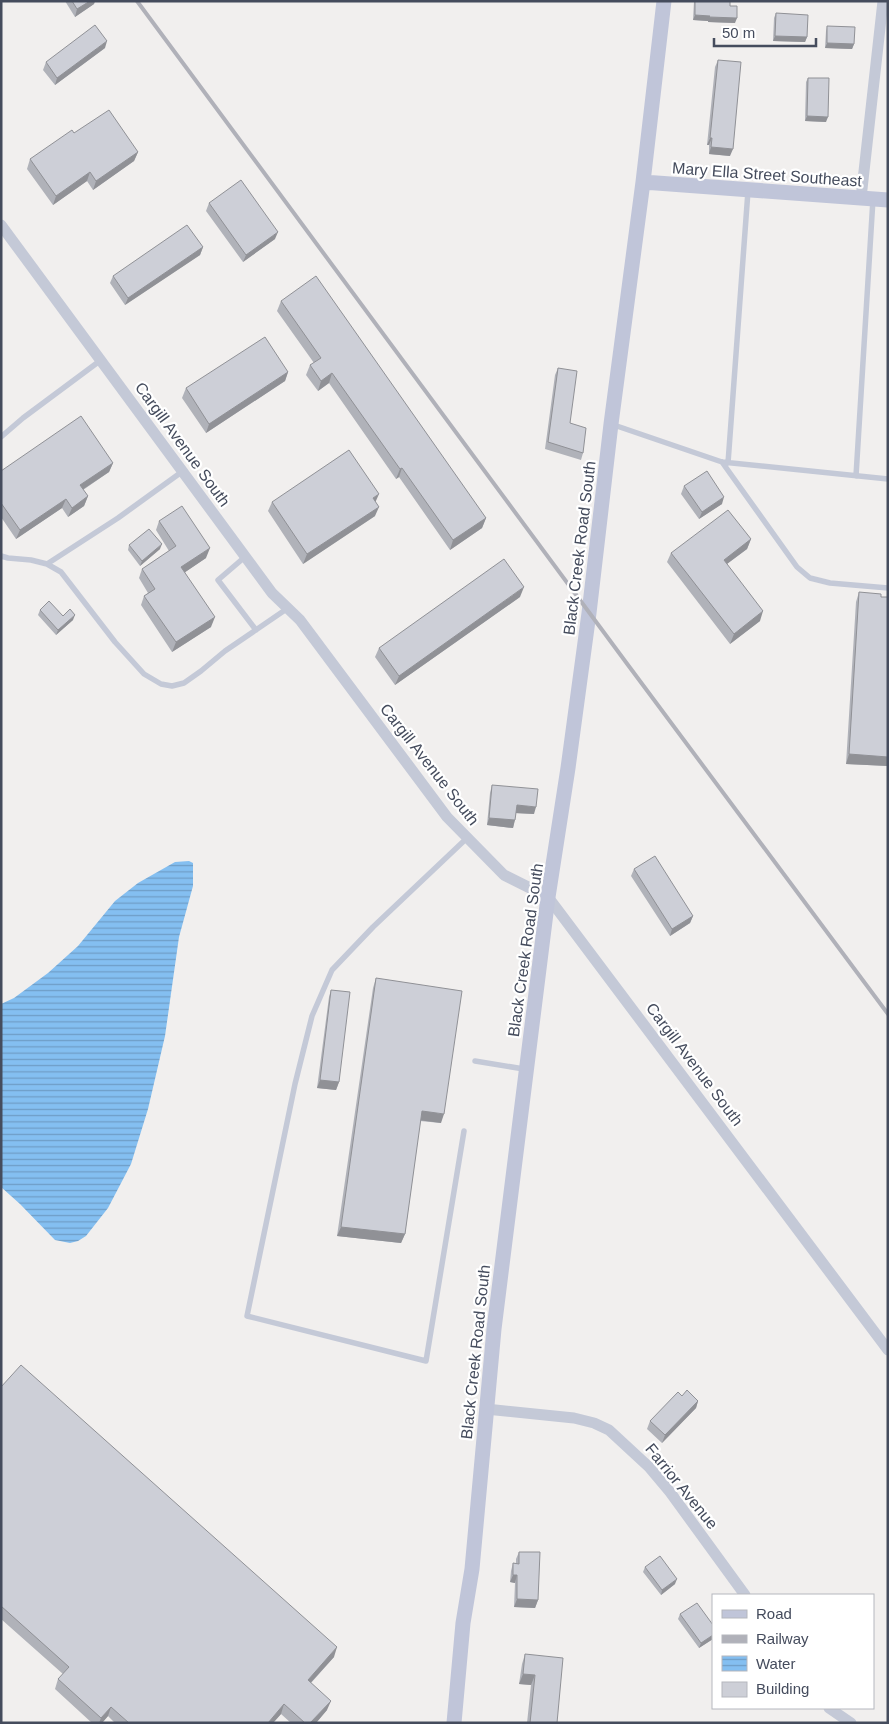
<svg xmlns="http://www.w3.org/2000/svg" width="889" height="1724" font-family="Arial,sans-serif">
	<defs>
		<pattern id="water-rules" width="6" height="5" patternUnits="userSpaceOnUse" patternTransform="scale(1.25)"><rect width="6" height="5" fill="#84bff1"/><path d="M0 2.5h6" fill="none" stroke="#6e9dc6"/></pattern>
	</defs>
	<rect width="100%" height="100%" fill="#f1efee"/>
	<path fill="url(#water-rules)" d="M189,861L193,863V886L179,937L165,1036L148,1109L131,1164L108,1208L86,1236L78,1241L70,1243L55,1240L20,1204L1,1187V1004L14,998L48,973L78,946L115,901L138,883L175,862Z"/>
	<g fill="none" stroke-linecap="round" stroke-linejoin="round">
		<path stroke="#c4c9d7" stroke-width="5.5" d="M611,424L722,462L888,479
			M1,437L23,418L101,360
			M722,462L797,567L810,578L830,583L888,588
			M728,463L748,191
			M856,476L873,199
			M1,556L8,558L31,560L47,564L61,572L115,642L144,674L161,684L172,686L184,683L201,671L225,651L288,608
			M246,556L218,580L256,630
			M47,564L118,518L183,471
			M475,1061L524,1069
			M464,1131L426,1361L247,1316L295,1084L312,1016L332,970L373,927L467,838"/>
		<path stroke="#c4c9d7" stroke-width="11" d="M861,198L883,1
			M1,225L272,593L300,620L447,817L504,875L548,897L888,1350
			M486,1409L574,1418L594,1423L609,1430L649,1467L670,1492L745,1595
			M829,1708L851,1723"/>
		<path stroke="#c0c5d9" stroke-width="15" d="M643,182L888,200
			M454,1723L463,1623L472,1569L494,1329L548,897L568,768L589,613L611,424L643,182L664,1"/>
		<path stroke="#b0b1b9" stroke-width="4" d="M137,1L628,665L888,1014"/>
	</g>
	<path fill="#b0b2b9" d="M65,1H95L94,4L75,17Z
		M694,1H730V6L735,23L708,22V21L693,20Z
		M776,13L807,37L805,42L773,41L774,18Z
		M827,26L854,44L852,49L825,48L826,31Z
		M105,48L55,85L43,70L46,62Z
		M718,60L730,156L709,154V145H707L715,67Z
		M808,78L826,122L805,121L806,82Z
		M74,133L138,152L134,161L93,190L87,181L53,205L27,169L30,159Z
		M209,203L275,239L243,262L206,211Z
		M203,247L200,255L125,305L110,283L113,276Z
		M281,301L486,518L482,528L450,550L399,477L396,479L329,383L318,391L306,375L310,365L314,363L277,311Z
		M558,368L570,423L583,453L581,460L545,449L555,375Z
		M288,372L285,381L206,433L182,398L186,388Z
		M113,463L109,472L83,490L88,496L84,506L68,517L62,508L16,539L1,517V471Z
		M684,486L722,504L699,519L681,494Z
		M272,502H376L375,516L303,564L268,511Z
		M159,521L206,558L185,572L211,627L172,652L141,605L144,596L148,593L139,578L142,569L169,551L156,530Z
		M751,539L747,549L727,564L760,621L730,644L667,562L671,553Z
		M129,545L160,549L140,566L128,550Z
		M859,592L881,597L888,766L846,764L856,602Z
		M520,597L395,685L375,657L379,648Z
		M40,610L63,616L73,620L56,635L38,615Z
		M492,785L534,814L516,813L513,828L487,825L490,793Z
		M634,869L693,916L690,923L670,936L631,876Z
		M376,978L441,1123L420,1121L405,1234L401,1243L337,1236L373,988Z
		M331,990L339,1082L336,1090L317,1088L329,997Z
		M1,1387L334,1657L311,1683L327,1710L316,1723H291L281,1714L273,1723H115L108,1716L102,1723H92L55,1689L58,1679L63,1674L1,1619Z
		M682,1396L698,1401L696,1408L662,1443L647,1429L650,1421Z
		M519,1552L538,1600L535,1608L514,1607L515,1583L510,1582L511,1571L513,1563H516V1559Z
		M645,1567L675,1584L661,1595L643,1572Z
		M680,1614L713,1625V1639L699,1648L678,1619Z
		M525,1654L557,1723H527L531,1685L519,1684L522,1664Z"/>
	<path fill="#909196" d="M90,1H95L94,4L75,17L77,9Z
		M695,15L710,16L708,21L693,20Z
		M709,17L737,18L735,23L708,22Z
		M775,36L807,37L805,42L773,41Z
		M107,41L105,48L55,85L57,78Z
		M827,43L854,44L852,49L825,48Z
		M807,116L828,117L826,122L805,121Z
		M710,138H712L709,145H707Z
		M711,147L733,149L730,156L709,154Z
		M138,152L134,161L93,190L96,181Z
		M90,172L87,181L53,205L56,196Z
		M278,232L275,239L243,262L246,255Z
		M203,247L200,255L125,305L128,298Z
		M288,372L285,381L206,433L209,424Z
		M332,373L329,383L318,391L321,381Z
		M113,463L109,472L76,494L80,485Z
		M402,468L399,477L396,479L400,469Z
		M379,494L375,503L373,498Z
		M88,496L84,506L68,517L72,508Z
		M724,497L722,504L699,519L702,512Z
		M66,499L62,508L16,539L20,530Z
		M379,507L375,516L303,564L307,554Z
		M486,518L482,528L450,550L453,540Z
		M751,539L747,549L720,569L724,560Z
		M162,544L160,549L140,566L142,561Z
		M210,548L206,558L178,577L181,567Z
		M524,587L520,597L395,685L399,676Z
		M763,611L760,621L730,644L734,634Z
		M75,615L73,620L56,635L58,630Z
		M215,617L211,627L172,652L176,642Z
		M849,754L888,757V766L846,764Z
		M517,805L536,807L534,814L514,813Z
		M489,818L515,820L513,828L487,825Z
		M693,916L690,923L670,936L672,929Z
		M320,1080L339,1082L336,1090L317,1088Z
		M422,1111L444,1114L441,1123L418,1120Z
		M341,1227L405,1234L401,1243L337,1236Z
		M698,1401L696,1408L662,1443L665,1435Z
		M513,1575H517L515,1583L510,1582Z
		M677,1579L675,1584L661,1595L662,1590Z
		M517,1599L538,1600L535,1608L514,1607Z
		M713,1635V1639L699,1648L701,1643Z
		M337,1647L334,1657L304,1690L308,1680Z
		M523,1674L535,1675L531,1685L519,1684Z
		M331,1701L327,1710L316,1723H310Z
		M284,1704L281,1714L273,1723H268Z
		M111,1707L108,1716L102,1723H99L101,1718Z"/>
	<path fill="#cdcfd7" stroke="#909196" d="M72,1H90L77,9Z
		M695,1H730V6H737V18L709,17L710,16L695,15Z
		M776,13L808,15L807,37L775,36Z
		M95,25L107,41L57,78L46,62Z
		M827,26L855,27L854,44L827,43Z
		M718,60L741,62L733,149L711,147L712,138H710Z
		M808,78H829L828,117L807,116Z
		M109,110L138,152L96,181L90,172L56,196L30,159L72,130L74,133Z
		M241,180L278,232L246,255L209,203Z
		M187,225L203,247L128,298L113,276Z
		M316,276L486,518L453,540L402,468L400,469L332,373L321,381L310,365L321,358L281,301Z
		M265,337L288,372L209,424L186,388Z
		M558,368L577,371L570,423L586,428L583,453L548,442Z
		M81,416L113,463L80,485L88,496L72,508L66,499L20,530L1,503V471Z
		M349,450L379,494L373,498L379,507L307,554L272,502Z
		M707,471L724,497L702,512L684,486Z
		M182,506L210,548L181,567L215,617L176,642L144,596L155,589L142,569L176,546L159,521Z
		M728,510L751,539L724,560L763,611L734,634L671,553Z
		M149,529L162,544L142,561L129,545Z
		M504,559L524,587L399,676L379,648Z
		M859,592L881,594V597H888V757L849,754Z
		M49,601L63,616L70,609L75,615L58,630L40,610Z
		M492,785L538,789L536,807L517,805L515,820L489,818Z
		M655,856L693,916L672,929L634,869Z
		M376,978L462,991L444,1114L422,1111L405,1234L341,1227Z
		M331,990L350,992L339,1082L320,1080Z
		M21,1365L337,1647L308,1680L331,1701L310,1723H305L284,1704L268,1723H129L111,1707L101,1718L58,1679L69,1667L1,1606V1387Z
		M687,1390L698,1401L665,1435L650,1421L678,1392L682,1396Z
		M519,1552H540L538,1600L517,1599V1575H513V1563L519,1564Z
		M660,1556L677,1579L662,1590L645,1567Z
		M697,1603L713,1625V1635L701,1643L680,1614Z
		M525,1654L563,1658L557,1723H530L535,1675L523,1674Z"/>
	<g text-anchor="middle" stroke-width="4.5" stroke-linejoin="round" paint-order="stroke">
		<g font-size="16" fill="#454c5d" stroke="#fff">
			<text transform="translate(767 174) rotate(4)" y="6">Mary Ella Street Southeast</text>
			<text transform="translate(183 444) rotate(54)" y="6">Cargill Avenue South</text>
			<text transform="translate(579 548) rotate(-83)" y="6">Black Creek Road South</text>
			<text transform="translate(430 764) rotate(52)" y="6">Cargill Avenue South</text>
			<text transform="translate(525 950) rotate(-82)" y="6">Black Creek Road South</text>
			<text transform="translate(695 1064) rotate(53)" y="6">Cargill Avenue South</text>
			<text transform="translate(475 1352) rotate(-84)" y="6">Black Creek Road South</text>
			<text transform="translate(682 1486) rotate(51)" y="6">Farrior Avenue</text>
		</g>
	</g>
	<rect width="889" height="1724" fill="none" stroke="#454c5d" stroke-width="5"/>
	<rect x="712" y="1594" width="162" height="115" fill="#ffffff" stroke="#b5b7be"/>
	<rect x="722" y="1610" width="25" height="8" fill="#c0c5d9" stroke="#b5b7be"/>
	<text x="756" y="1619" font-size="15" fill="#454c5d">Road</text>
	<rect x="722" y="1635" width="25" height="8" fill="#b0b1b9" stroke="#b5b7be"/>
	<text x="756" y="1644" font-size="15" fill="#454c5d">Railway</text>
	<rect x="722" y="1656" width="25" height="15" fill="url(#water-rules)" stroke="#b5b7be"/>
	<text x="756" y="1669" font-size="15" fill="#454c5d">Water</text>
	<rect x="722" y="1682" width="25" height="15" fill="#cdcfd7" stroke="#b5b7be"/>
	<text x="756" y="1694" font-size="15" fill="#454c5d">Building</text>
	<path d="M714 38v8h102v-8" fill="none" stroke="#454c5d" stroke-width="2.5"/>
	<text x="722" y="38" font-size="15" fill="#454c5d" stroke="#ffffff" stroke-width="4" paint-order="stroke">50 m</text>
</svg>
